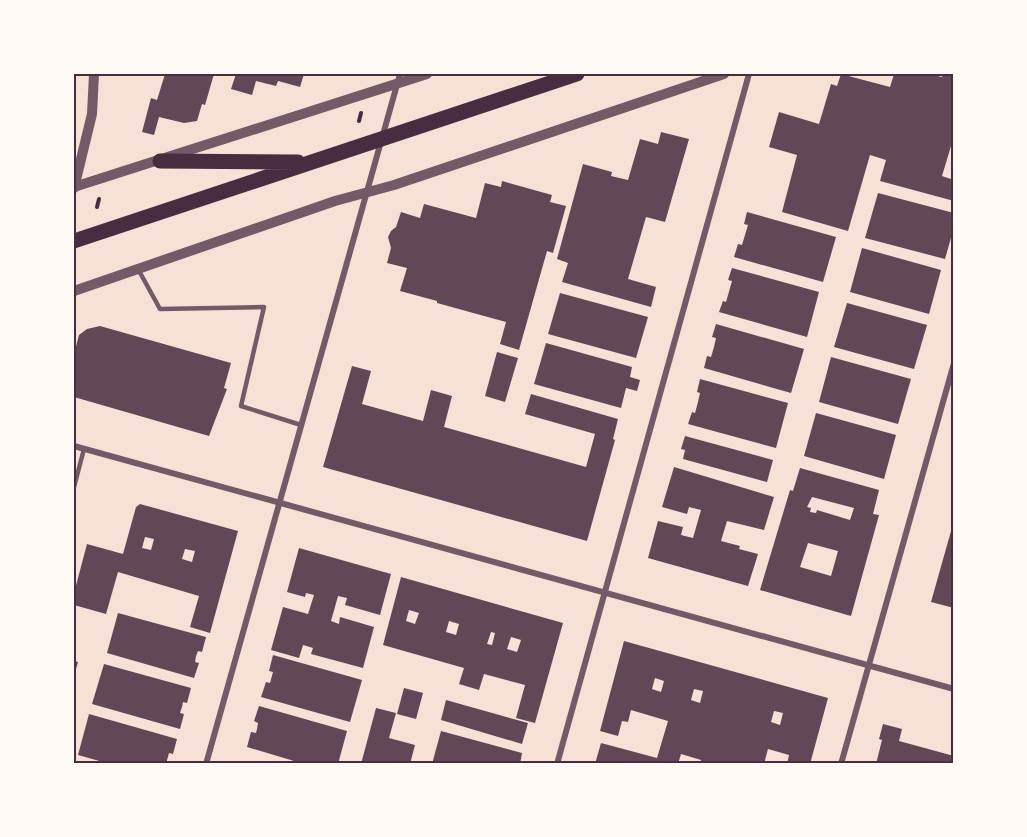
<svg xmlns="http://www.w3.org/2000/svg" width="1027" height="837" font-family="Commissioner,sans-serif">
	<rect width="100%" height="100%" fill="#f7e1d7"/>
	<path fill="#644757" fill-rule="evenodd" d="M165,74H214L205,105L202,104L197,121L184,123L159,117L154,135L142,132L151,98L157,100Z
		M236,74H304L300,87L278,81L276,86L256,81L252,95L231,89Z
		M841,74L890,87L894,74H928L942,77L943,74H954V136L942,176L954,180V201L880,181L886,160L870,155L848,231L782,212L797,155L769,147L779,112L819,124L831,84L837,86Z
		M661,132L689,139L665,222L646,217L628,279L656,287L651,307L562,282L568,263L557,259L583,164L612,172L611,176L628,180L640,139L658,144Z
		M502,181L552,195L550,202L566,206L553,253L547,251L519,350L500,344L506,322L437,303V301L400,291L407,268L387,263L391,248L388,237L391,231L396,227L401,212L420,218L424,204L476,218L485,183L501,187Z
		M878,193L954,213V227L945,259L865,238Z
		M747,212L836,237L823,282L734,257L738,244L742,245L748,225L744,224Z
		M862,248L941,270L929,314L850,292Z
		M732,268L819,292L807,337L719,312L723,301L726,302L732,281L728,280Z
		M560,293L648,317L636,358L548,334Z
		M847,303L927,325L914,369L834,347Z
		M716,324L804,349L791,393L704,368L707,356L711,357L714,347L716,338L712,337Z
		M100,326L231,363L224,388L227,389L209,436L74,397V354L79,335L87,329Z
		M546,343L632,367L630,377L640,380L637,391L626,388L621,408L534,384Z
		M497,352L518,358L505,402L485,396Z
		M831,357L911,379L898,424L819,402Z
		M352,366L371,371L362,404L423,421L431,390L452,396L444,427L586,467L595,434L525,414L531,394L618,419L613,439L615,440L587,541L323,467Z
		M700,379L788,403L776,448L688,424L692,412L695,413L698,402L700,393L697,392Z
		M816,413L896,435L884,479L804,456Z
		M685,436L773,460L767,482L683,459L685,450L681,449Z
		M674,467L774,497L764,530L727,521L721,541L740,546L739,549L758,554L748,586L648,558L658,521L683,527L681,535L693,538L701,510L689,507L687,514L662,507Z
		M800,468L879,490L873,514L879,515L851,616L760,590L790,490L793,491ZM812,497L854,508L850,520L817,510L816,513L810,512L811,508L807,507ZM808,543L838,551L831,576L800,567Z
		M140,504L238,531L210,633L190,627L199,596L118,572L106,614L74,605V593L87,544L123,554L136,507ZM145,537L154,539L151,550L142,548ZM185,549L195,551L192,562L182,559Z
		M953,524H954V608L931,602Z
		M299,548L391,574L380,615L345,605L347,598L338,596L331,621L339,624L340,617L374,627L363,668L311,654L313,648L303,645L299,658L271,650L283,607L308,614L314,595L306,593L305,597L287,592Z
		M401,577L563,623L535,723L516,718L525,685L484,674L479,690L459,684L464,668L383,645ZM409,610L419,613L415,624L406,621ZM449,621L459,624L456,635L446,632ZM491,632L495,633L492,645L487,644ZM511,637L521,640L517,652L507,649Z
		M118,613L206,637L202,652L198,651L196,656L195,662L199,663L194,678L107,653Z
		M624,641L828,698L810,764H787L789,755L768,749L764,764H700L701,760L681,754L678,764H595L601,743L657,758L668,721L631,710L628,722L622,721L618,736L600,731ZM655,678L664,681L661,692L652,689ZM694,689L703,691L700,703L691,700ZM774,711L783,713L780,725L771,722Z
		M273,655L362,680L350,722L261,697L266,682L270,683L273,672L269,671Z
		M74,661L78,662L74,676Z
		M104,664L191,688L187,703L183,702L182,707L180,713L184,714L180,729L92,704Z
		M404,688L423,693L416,719L397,714Z
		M446,700L528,723L522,744L441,720Z
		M259,706L347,731L338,764H304L247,747L251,732L256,733L257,729L258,723L254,721Z
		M376,708L396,713L389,738L415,745L410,764H361Z
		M89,714L177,739L173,754L169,753L166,764H110L78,755Z
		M883,724L902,729L899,741L954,756V764H876L882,740L879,739Z
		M441,731L522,753L520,764H432Z"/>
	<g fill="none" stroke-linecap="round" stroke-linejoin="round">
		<path stroke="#4a2c40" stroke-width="4" d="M359,121L361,113
			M97,207L99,199"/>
		<path stroke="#755966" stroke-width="4.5" d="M138,269L160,309L264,307L241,406L301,425
			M74,487L84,449"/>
		<path stroke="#755966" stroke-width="6" d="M74,446L954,689
			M206,764L400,74
			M557,764L749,74
			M841,764L954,363"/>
		<path stroke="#755966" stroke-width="10" d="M74,187L427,74
			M74,188L92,114L94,74
			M74,291L335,201L394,185L724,74"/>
		<path stroke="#4a2c40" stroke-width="15" d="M160,161L298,162
			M74,241L577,74"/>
	</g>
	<rect width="1027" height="837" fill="none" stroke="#fffaf5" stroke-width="150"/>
	<rect x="75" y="75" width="877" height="687" fill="none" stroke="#4a2c40" stroke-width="2"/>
</svg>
